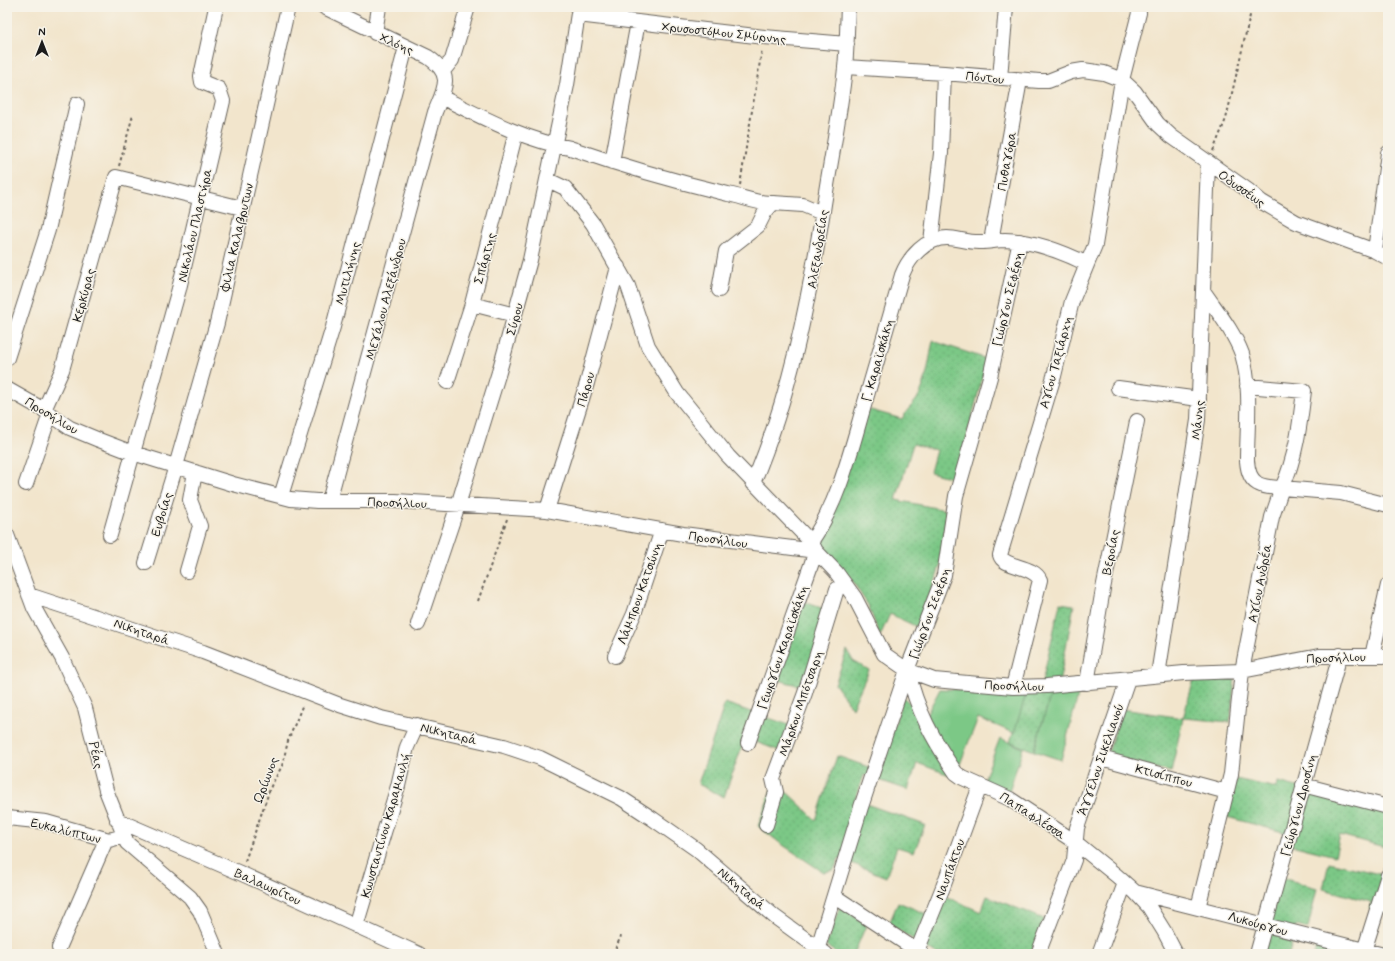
<svg xmlns="http://www.w3.org/2000/svg" width="1395" height="961" font-family="Mynerve,sans-serif">
	<defs>
		<pattern id="grass-dots" width="8" height="8" patternUnits="userSpaceOnUse"><rect width="8" height="8" fill="#7cc886"/><path d="M2 2h.1M6 6h.1" fill="none" stroke="#6bab73" stroke-width="1.8" stroke-linecap="round"/></pattern>
	</defs>
	<rect width="100%" height="100%" fill="#f7f3e8"/>
	<filter id="ink" filterUnits="userSpaceOnUse"><feTurbulence type="fractalNoise" baseFrequency=".025" numOctaves="2"/><feDisplacementMap in="SourceGraphic" scale="8" xChannelSelector="R" yChannelSelector="G"/><feConvolveMatrix kernelMatrix="1 2 1 2 8 2 1 2 1" color-interpolation-filters="sRGB"/></filter>
	<filter id="wash" filterUnits="userSpaceOnUse"><feTurbulence type="fractalNoise" baseFrequency=".012" numOctaves="4" result="noise"/><feDisplacementMap in="SourceGraphic" scale="16" xChannelSelector="R" yChannelSelector="G"/><feGaussianBlur stdDeviation="0.9" result="paint"/><feColorMatrix in="noise" values="0 0 0 0 0 0 0 0 0 0 0 0 0 0 0 0 0 1.4 0 .05"/><feComposite in="paint" operator="in"/></filter>
	<g filter="url(#wash)">
		<rect width="100%" height="100%" fill="#f2e5cc"/>
		<path fill="url(#grass-dots)" stroke="#4c7251" d="M933,341L987,359L956,479L930,472L936,450L913,444L896,500L946,510L943,557L919,628L890,614L880,636L868,605L849,576L817,542L867,409L902,419C906,410 912,406 917,399C927,383 929,359 933,341Z
			M802,601L827,610L804,687L775,679Z
			M1060,603L1074,605L1058,689L1052,690L1034,751L1010,742L1027,691H1040Z
			M847,650L853,661L869,670L852,708L835,684Z
			M1194,679H1235L1230,722L1183,718L1171,772L1107,756L1122,709L1183,718Z
			M903,697L914,707L955,777L917,763L908,790L864,775L855,800L925,825L914,852L897,847L886,877L839,858L834,870L823,872L780,843L758,826L771,791L782,790L789,794L816,820L837,756L880,771Z
			M725,703L789,725L780,751L745,738L724,797L698,784Z
			M1236,779L1277,788L1278,782L1388,811V848L1340,835L1335,856L1291,845L1294,835L1227,817Z
			M1329,862L1388,876V914L1369,908L1371,902L1323,889Z
			M1282,878L1317,888L1308,928L1296,926L1289,954H1261Z
			M945,896L981,912L987,896L1044,919L1031,954H936L889,924L898,902L936,918Z
			M840,906L867,923L854,954H838L826,946Z
			M1317,944L1359,954H1314Z"/>
		<path fill="#7cc886" stroke="#4c7251" d="M1080,688L1061,760L1034,751L1052,690Z
			M940,689L1027,691L1014,733L978,718L955,777L922,723Z
			M1000,738L1023,748L1009,791L983,782Z"/>
	</g>
	<g filter="url(#ink)">
		<g fill="none" stroke-linecap="round" stroke-linejoin="round">
			<defs>
				<path id="minor" d="M324,7L428,57C454,75 445,87 435,112L329,501
					M578,15L764,37L847,44
					M375,33L379,7
					M845,67L944,73L1039,81H1048L1071,72L1083,70L1104,73L1122,80L1135,92L1158,124L1171,136L1249,191L1262,202L1296,222L1375,251L1388,258
					M443,71L452,60L468,7
					M1000,78L1006,7
					M441,97C482,117 524,140 570,148C622,166 674,181 728,194C744,197 757,204 773,203
					M612,162L638,22
					M548,180L565,188L593,224L628,286L648,346L677,393L728,456L811,542L815,549
					M991,241L1020,80
					M931,242L941,153L944,73
					M1375,251L1388,153
					M719,290L726,251L758,226L765,212L773,203L803,205L822,213
					M472,304L515,315
					M7,358L48,230L77,104
					M447,382L472,304L516,132
					M1247,386L1304,391C1300,424 1296,458 1282,488L1341,493L1388,505
					M1118,388L1199,399
					M7,389L44,410L70,428L99,440L133,453L233,484L291,499L317,501H395L547,510L683,534L816,551L836,572L855,598L884,654L907,670L934,680L1013,687L1047,686L1184,673L1242,671L1319,656H1388
					M44,410L62,370L116,177L242,208
					M753,483C790,396 808,304 823,211C830,163 840,116 845,68C847,47 847,27 848,7
					M26,484L50,414
					M281,496L333,327L406,47
					M547,510L587,383L618,267
					M7,535L34,608L62,658L85,708L106,790L127,843L190,897L200,911L218,954
					M110,535L179,289L223,101L219,89L202,82L201,76L216,7
					M811,542C838,503 850,454 863,409C876,364 889,320 902,275C909,257 926,238 947,238C958,238 969,243 981,242C989,242 997,240 1005,240C1034,241 1061,251 1087,264
					M146,563L176,466L217,323L288,7
					M187,571L200,526L190,500L195,472
					M29,595L203,652L340,705L381,718L504,746L540,758L621,798L653,819L696,849L775,917L826,954
					M418,624L458,505L499,372L530,260L567,85L579,7
					M615,656L634,614L662,530
					M1372,656L1388,585
					M908,671C916,709 934,741 956,773L963,778L1010,799L1075,842L1117,876L1135,892L1149,907L1164,931L1176,954
					M1158,675L1198,420L1208,163
					M1087,683L1103,589L1137,421
					M1013,687L1040,580C1034,565 1003,568 1000,555L1054,376L1072,301L1095,245L1122,80L1139,13
					M748,743L816,551
					M1101,758L1227,792
					M1303,785L1388,807
					M7,818L46,822L109,840L124,836
					M117,820L240,873L419,954
					M766,825L776,792L773,779L805,693L837,589L844,584
					M1135,892L1380,954
					M834,896L922,954
					M1198,908L1231,774L1242,671L1272,517L1282,488C1261,487 1249,486 1247,461C1247,426 1252,388 1242,354C1234,332 1217,311 1204,292
					M356,926L398,786L407,747L417,725
					M59,948L106,840
					M917,951L943,887L980,786
					M816,954L861,807L907,670L944,575L956,496L990,377L1020,241
					M1038,954L1074,860L1077,828L1128,679
					M1099,954L1125,883
					M1257,954L1340,655
					M1363,954L1388,875"/>
			</defs>
			<use href="#minor" stroke="#67625a" stroke-width="16"/>
			<path stroke="#67625a" stroke-width="2" stroke-dasharray="3 3" stroke-linecap="butt" d="M1213,151L1226,119L1252,7
				M119,166L133,115
				M740,185L762,49
				M478,601L507,519
				M245,861L271,786L282,766L288,741L303,704
				M613,954L621,936"/>
			<use href="#minor" stroke="#fff" stroke-width="14"/>
		</g>
	</g>
	<g text-anchor="middle" stroke-width="3" stroke-linejoin="round" paint-order="stroke">
		<g font-size="13" fill="#1c1c1c" stroke="#f7f3e8">
			<text transform="translate(724 32) rotate(6)" y="5">Χρυσοστόμου Σμύρνης</text>
			<text transform="translate(397 43) rotate(24)" y="5">Χλόης</text>
			<text transform="translate(985 77) rotate(6)" y="5">Πόντου</text>
			<text transform="translate(1006 161) rotate(-80)" y="5">Πυθαγόρα</text>
			<text transform="translate(1242 188) rotate(35)" y="5">Οδυσσέως</text>
			<text transform="translate(194 225) rotate(-77)" y="5">Νικολάου Πλαστήρα</text>
			<text transform="translate(236 237) rotate(-77)" y="5">Φιλια Καλαβρυτων</text>
			<text transform="translate(817 249) rotate(-81)" y="5">Αλεξανδρείας</text>
			<text transform="translate(484 258) rotate(-75)" y="5">Σπάρτης</text>
			<text transform="translate(347 273) rotate(-75)" y="5">Μυτιλήνης</text>
			<text transform="translate(83 295) rotate(-75)" y="5">Κερκύρας</text>
			<text transform="translate(385 299) rotate(-75)" y="5">Μεγάλου Αλεξάνδρου</text>
			<text transform="translate(1007 299) rotate(-77)" y="5">Γιώργου Σεφέρη</text>
			<text transform="translate(514 319) rotate(-75)" y="5">Σύρου</text>
			<text transform="translate(877 360) rotate(-74)" y="5">Γ. Καραϊσκάκη</text>
			<text transform="translate(1055 362) rotate(-75)" y="5">Αγίου Ταξιάρχη</text>
			<text transform="translate(585 389) rotate(-74)" y="5">Πάρου</text>
			<text transform="translate(52 415) rotate(31)" y="5">Προσήλιου</text>
			<text transform="translate(1197 420) rotate(-85)" y="5">Μάνης</text>
			<text transform="translate(397 502) rotate(2)" y="5">Προσήλιου</text>
			<text transform="translate(161 514) rotate(-73)" y="5">Ευβοίας</text>
			<text transform="translate(718 539) rotate(8)" y="5">Προσήλιου</text>
			<text transform="translate(1110 552) rotate(-79)" y="5">Βεροίας</text>
			<text transform="translate(1259 583) rotate(-79)" y="5">Αγίου Ανδρέα</text>
			<text transform="translate(639 593) rotate(-70)" y="5">Λάμπρου Κατσώνη</text>
			<text transform="translate(929 613) rotate(-70)" y="5">Γιώργου Σεφέρη</text>
			<text transform="translate(142 631) rotate(19)" y="5">Νικηταρά</text>
			<text transform="translate(782 647) rotate(-71)" y="5">Γεωργίου Καραϊσκάκη</text>
			<text transform="translate(1336 657) rotate(-2)" y="5">Προσήλιου</text>
			<text transform="translate(1014 685) rotate(2)" y="5">Προσήλιου</text>
			<text transform="translate(800 703) rotate(-71)" y="5">Μάρκου Μπότσαρη</text>
			<text transform="translate(449 733) rotate(14)" y="5">Νικηταρά</text>
			<text transform="translate(97 755) rotate(78)" y="5">Ρέας</text>
			<text transform="translate(1100 759) rotate(-71)" y="5">Άγγελου Σικελιανού</text>
			<text transform="translate(1164 775) rotate(15)" y="5">Κτισίππου</text>
			<text transform="translate(265 780) rotate(-69)" y="5">Ωρίωνος</text>
			<text transform="translate(1298 805) rotate(-75)" y="5">Γεώργιου Δροσίνη</text>
			<text transform="translate(1033 815) rotate(33)" y="5">Παπαφλέσσα</text>
			<text transform="translate(385 825) rotate(-74)" y="5">Κωνσταντίνου Καραμανλή</text>
			<text transform="translate(66 830) rotate(14)" y="5">Ευκαλύπτων</text>
			<text transform="translate(949 869) rotate(-70)" y="5">Ναυπάκτου</text>
			<text transform="translate(268 886) rotate(24)" y="5">Βαλαωρίτου</text>
			<text transform="translate(742 888) rotate(40)" y="5">Νικηταρά</text>
			<text transform="translate(1258 923) rotate(15)" y="5">Λυκούργου</text>
		</g>
	</g>
	<rect width="1395" height="961" fill="none" stroke="#f7f3e8" stroke-width="24"/>
	<g transform="translate(42 42)" stroke="#f7f3e8" stroke-width="3" paint-order="stroke">
	<path d="M0-3L7 15L0 10L-7 15Z" fill="#1c1c1c"/>
	<text y="-6" font-size="11" font-weight="bold" text-anchor="middle" fill="#1c1c1c">N</text>
	</g>
</svg>
